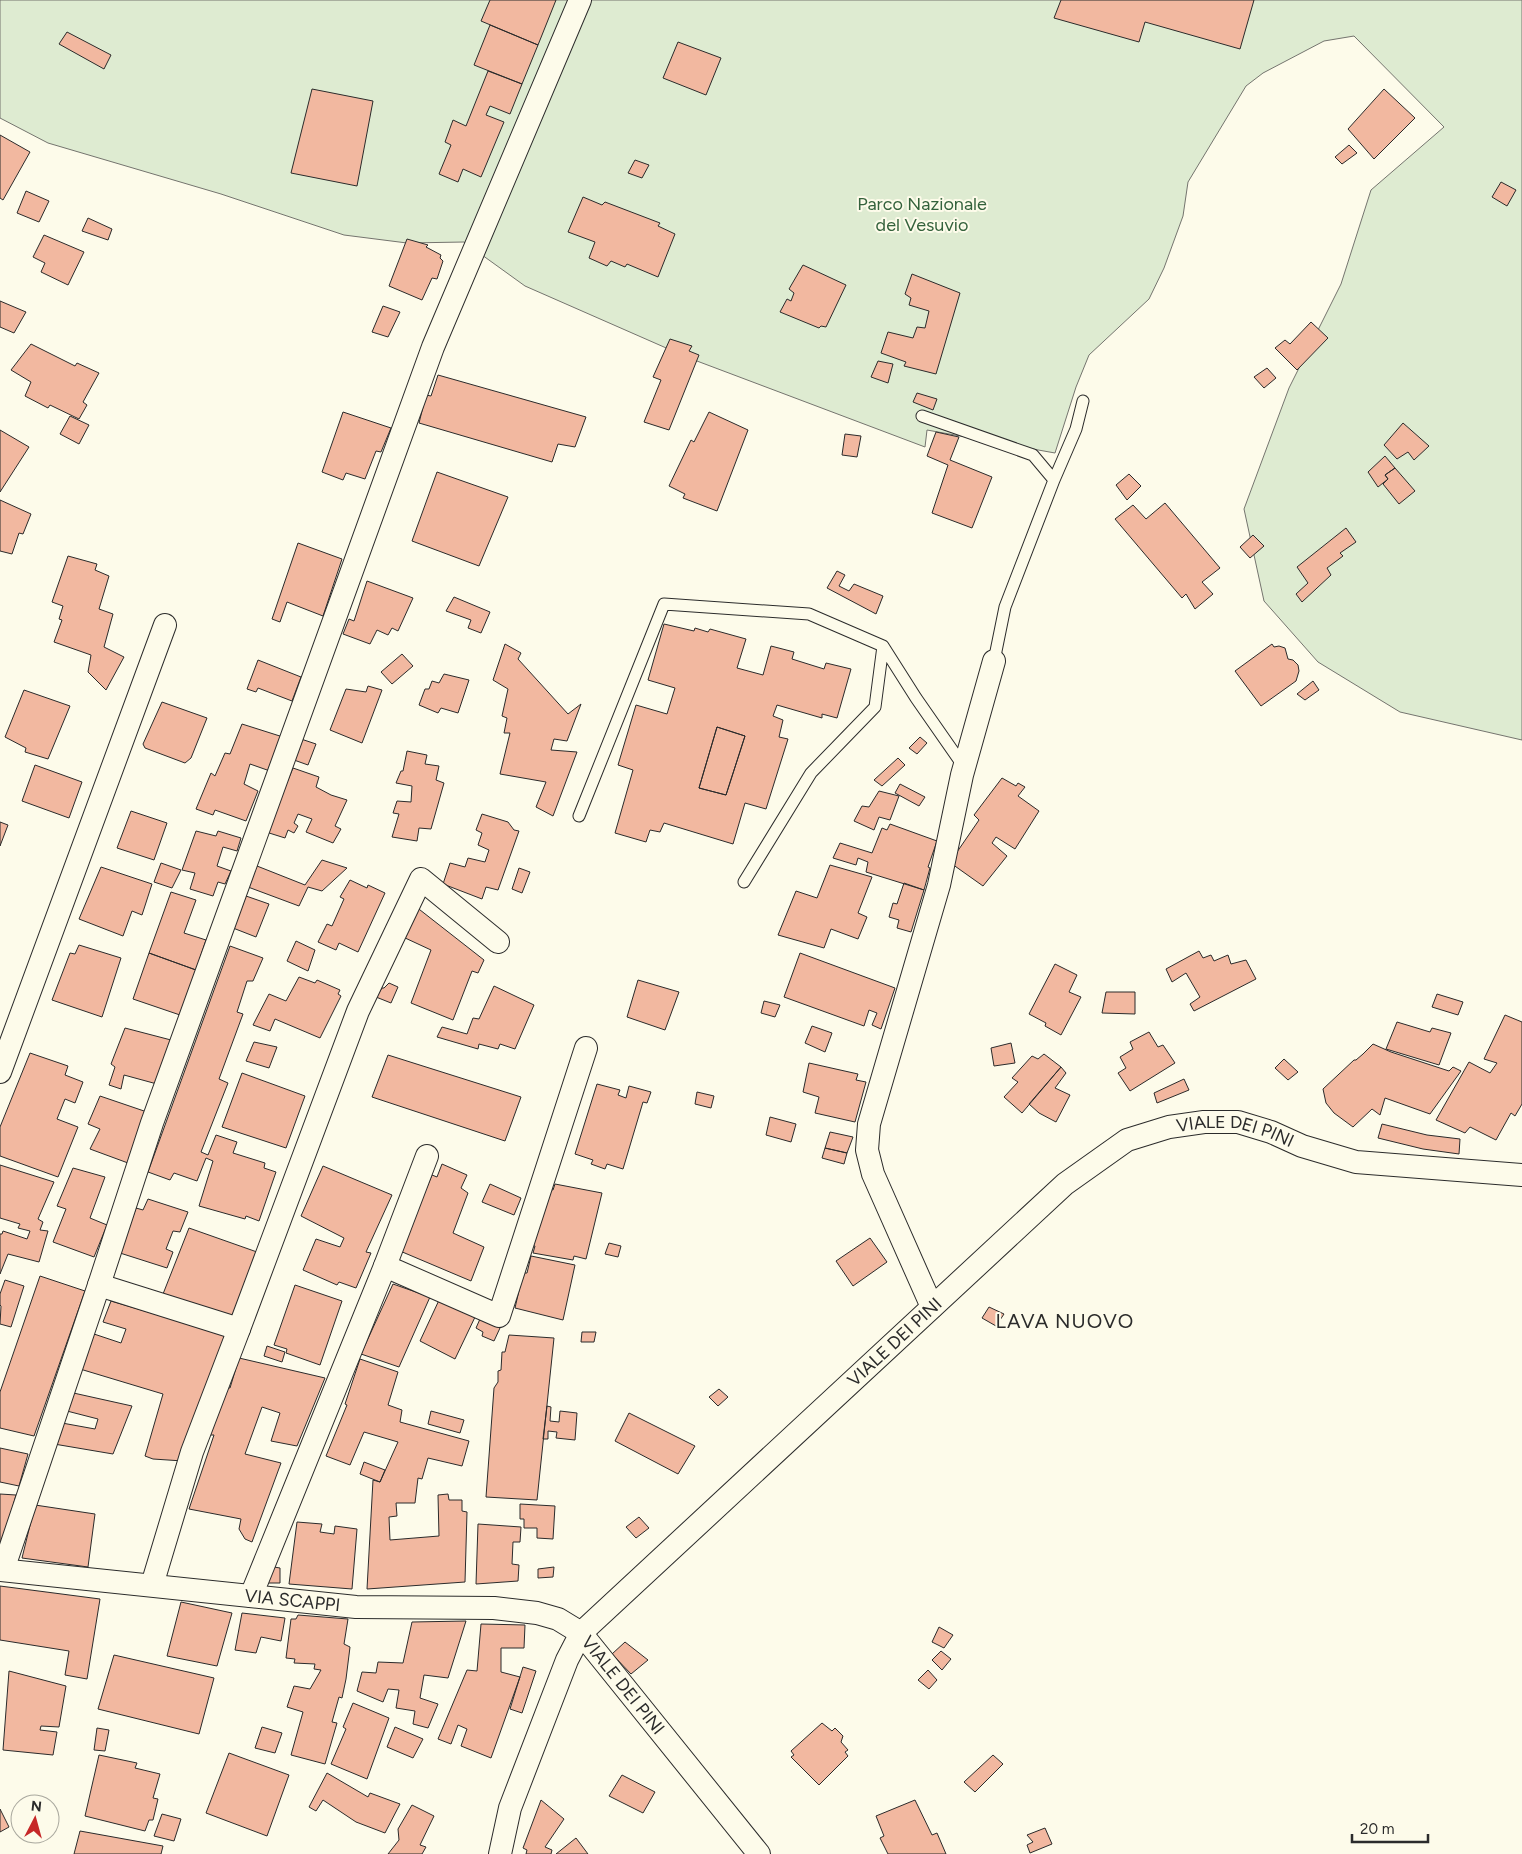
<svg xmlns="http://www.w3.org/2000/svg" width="1522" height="1854" font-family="Figtree,sans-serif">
	<rect width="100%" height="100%" fill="#fdfbea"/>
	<path fill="#deebd1" stroke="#74746e" d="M0,0H1522V740L1400,712L1318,662L1264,601L1244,509L1289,388L1341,284L1371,190L1444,127L1354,36L1324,41L1263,73L1246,86L1188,182L1183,216L1164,268L1149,299L1089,355L1076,387L1055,453L927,430L925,447L689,358L525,286L464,242L407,243L344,235L221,194L48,143L0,118Z"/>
	<path fill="#f2b8a0" stroke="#2b2b2b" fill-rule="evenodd" d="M490,0H556L538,45L481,21Z
		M1061,0H1254L1240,49L1145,22L1139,42L1054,18Z
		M490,25L538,45L522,84L474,65Z
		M67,32L111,55L104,69L59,44Z
		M678,42L721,58L706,95L663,78Z
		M488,71L522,84L510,114L490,106L486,115L504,122L481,177L463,169L458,182L439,174L451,145L445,142L453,120L466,126Z
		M312,89L373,101L357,186L291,173Z
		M1384,89L1415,118L1374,159L1348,129Z
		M0,135L30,152L3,200L0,198Z
		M1349,145L1357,153L1342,164L1335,157Z
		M635,160L649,165L642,178L628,173Z
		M1501,182L1516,190L1507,206L1492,197Z
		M26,191L49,201L39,222L17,213Z
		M583,197L602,205L605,202L660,223L658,226L675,234L658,277L627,264L625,267L611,261L607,266L589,258L595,242L568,232Z
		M88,218L112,229L108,240L82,231Z
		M44,235L84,252L68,285L41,272L45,263L33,257Z
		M407,239L428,245L426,247L441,255L440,258L443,261L437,279L432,278L422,300L389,286Z
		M803,265L846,285L826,327L821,326L819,328L780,312L787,299L791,301L794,293L789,289Z
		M912,274L960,293L936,374L904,366L906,362L881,353L888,332L913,338L917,327L925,328L929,311L909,305L911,298L905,294Z
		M0,301L26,312L14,333L0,327Z
		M383,306L400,312L388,337L372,332Z
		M1311,322L1328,338L1297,370L1275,348L1285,340L1290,344Z
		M670,339L692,346L689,351L699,355L669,430L644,422L661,380L653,377Z
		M31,344L75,366L77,363L99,373L83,402L87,405L79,419L50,405L48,408L25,396L31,382L11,370Z
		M878,361L893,364L888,383L871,377Z
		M1267,368L1276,378L1264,388L1254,377Z
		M438,375L586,417L575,447L558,444L552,462L419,423L426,395L431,396Z
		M917,393L937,399L933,410L913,402Z
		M343,412L391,428L381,452L376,451L365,479L346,473L343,480L322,472Z
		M709,412L748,430L717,511L683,498L685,494L669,486L691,440L694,442Z
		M70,416L89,425L79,444L60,434Z
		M1403,423L1429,446L1414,460L1408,452L1397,459L1384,445Z
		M0,430L29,447L0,492Z
		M936,432L959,437L950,460L992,477L972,528L932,513L948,465L927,456Z
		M845,434L861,436L857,457L842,455Z
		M1385,456L1395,468L1385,475L1388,479L1378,487L1368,472Z
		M1395,468L1415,491L1399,504L1383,484L1388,479L1385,475Z
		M437,472L508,497L479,566L412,541Z
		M1129,474L1141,486L1127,500L1116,485Z
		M0,500L31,514L23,534L19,533L12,554L0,551Z
		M1165,503L1220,568L1202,582L1213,594L1195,609L1186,594L1182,598L1115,519L1133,505L1146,519Z
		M1346,528L1356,542L1340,553L1343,556L1327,568L1331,575L1302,602L1296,594L1308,583L1297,567Z
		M1253,535L1264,546L1250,558L1240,547Z
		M298,543L342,559L323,616L287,602L280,622L272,619Z
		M68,556L97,564L95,570L109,576L99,609L113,614L104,647L124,657L106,690L88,672L91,655L54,642L62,620L59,619L63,606L52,602Z
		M837,571L845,575L839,586L849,591L854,584L883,596L876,614L827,588Z
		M367,581L413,598L398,631L392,628L388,635L377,630L370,644L343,634L349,619L354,621Z
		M454,597L490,612L481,633L468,628L471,620L446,611Z
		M664,624L694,631L695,628L708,632L710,629L746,639L737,668L763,675L771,646L794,652L792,659L824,669L826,663L851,669L837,718L822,714V718L777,705L773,716L783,720L779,737L788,739L766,809L745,803L733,844L664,823L660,832L650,830L646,842L615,833L633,770L618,765L636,705L667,714L675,688L648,680ZM717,727L745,736L726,795L699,788Z
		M505,644L521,653L518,659L568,714L581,704L567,741L554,739L551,750L577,752L553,816L536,807L546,782L500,774L510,733H504L507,718L502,716L508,689L493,680Z
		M1272,644L1274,647L1279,646L1285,648L1288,659L1293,660L1298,665L1299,671L1296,681L1261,706L1235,671Z
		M402,654L413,666L392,684L381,672Z
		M258,660L301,677L292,701L258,688L256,692L247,689Z
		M444,674L469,680L458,713L441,708L438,713L419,705L425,689H429L432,681L439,683Z
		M1313,681L1319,690L1305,700L1297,694Z
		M368,686L382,690L362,743L330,730L346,689L366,692Z
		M24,690L70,706L48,759L25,752L26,748L5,737Z
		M162,702L207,718L191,758L185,763L145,748L143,744Z
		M242,724L283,737L270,771L250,764L244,784L258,791L246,821L215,810L213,815L196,809L211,773L215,776L225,753L230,754Z
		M717,727L745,736L726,795L699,788Z
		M920,737L927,743L917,754L909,748Z
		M301,739L316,744L308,765L294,760Z
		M407,751L427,755L425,764L439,766L436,780L444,783L431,829L419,828L417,841L392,837L399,814L393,813L397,801L411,802L412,786L396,783L401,771H403Z
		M898,758L905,765L882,786L874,780Z
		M35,765L82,782L69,818L22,801Z
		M293,768L319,777L316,787L331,795L347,800L335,826L341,829L333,843L306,832L312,819L298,814L294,823L298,826L294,833L288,830L285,838L266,832Z
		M1002,778L1016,786L1018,783L1025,787L1018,796L1039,811L1015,849L996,837L992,843L1007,856L983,886L952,864L957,852L979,820L974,815Z
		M900,784L925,797L919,806L895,793Z
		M879,791L899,796L890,820L879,817L874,830L854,821L862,806L869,807Z
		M131,811L167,823L154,860L117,848Z
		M482,814L508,822L514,830L519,831L498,890L486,887L482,899L443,884L450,863L465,867L468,858L485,862L489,850L478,845L482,833L476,830Z
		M0,822L8,825L0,846Z
		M890,824L937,841L928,867L930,868L924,890L866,872L868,862L858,858L856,865L833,858L840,843L872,853L882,828L887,830Z
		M196,831L216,836L218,831L241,838L237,851L223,847L217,866L231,871L225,884L218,882L213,896L190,889L195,873L182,870Z
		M322,860L347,868L322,891L308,887L299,906L248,887L257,866L305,885Z
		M161,863L181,870L172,888L154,882Z
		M830,865L872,877L858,913L867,917L858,939L831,929L824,948L778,935L796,891L817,898Z
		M101,867L152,884L142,915L132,911L123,936L79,919Z
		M519,868L530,872L522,893L512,889Z
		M350,880L367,888L368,885L385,893L358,952L339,943L336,950L318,942L327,924L332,926L344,899L340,897Z
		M904,883L924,890L911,932L897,928L899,920L889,917L893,903L897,904Z
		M171,892L196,900L184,933L206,940L196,970L149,953Z
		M246,896L269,904L256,937L233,928Z
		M415,906L484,960L478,973L472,971L453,1020L411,1003L431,950L403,937Z
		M296,941L315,950L308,971L287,961Z
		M79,945L121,958L102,1017L52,1000L70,953L75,954Z
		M230,946L263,958L253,981H247L237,1012L243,1014L219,1079L228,1083L201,1152L208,1155L216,1135L237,1142L233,1153L265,1163L264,1168L276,1172L259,1221L246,1216L245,1219L199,1206L213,1161L206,1158L197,1181L174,1173L170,1180L148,1172Z
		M1199,951L1203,958L1211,955L1214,961L1228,955L1231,964L1246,960L1256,979L1194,1011L1190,1004L1200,997L1186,973L1172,982L1166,969Z
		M149,953L196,970L180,1015L133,999Z
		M800,953L895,988L881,1029L872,1025L877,1013L869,1010L864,1026L784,997Z
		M1055,964L1077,975L1069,992L1081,997L1061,1035L1045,1026L1046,1023L1029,1014Z
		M299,977L315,983L317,980L340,990L338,994L341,996L320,1038L275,1019L270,1031L253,1025L269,994L286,1001Z
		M638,980L679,992L665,1030L627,1017Z
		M389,983L398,987L391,1003L376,997L382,988H384Z
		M494,986L534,1005L515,1049L500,1044L498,1049L479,1044L478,1049L437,1037L442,1027L467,1034L473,1018L479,1019Z
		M1106,992H1135V1014L1102,1013Z
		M1437,994L1463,1002L1458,1015L1432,1007Z
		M764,1001L780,1005L775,1017L761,1013Z
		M1505,1015L1522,1022V1104L1515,1116L1511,1113L1496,1140L1470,1127L1465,1133L1436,1120L1469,1062L1490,1073L1497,1063L1484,1059Z
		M1397,1022L1430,1032L1432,1028L1451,1033L1439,1065L1386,1049Z
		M812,1026L832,1033L825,1052L805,1043Z
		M125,1028L171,1040L157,1084L124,1075L121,1089L109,1085L115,1067L111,1064Z
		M1149,1032L1158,1047L1163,1045L1175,1063L1130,1091L1118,1073L1126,1068L1120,1057L1133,1049L1130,1042Z
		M254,1042L277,1047L269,1068L246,1061Z
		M1011,1043L1015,1063L994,1066L991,1048Z
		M1373,1044L1391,1052L1449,1071L1453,1067L1461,1071L1430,1114L1385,1098L1380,1115L1372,1109L1353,1127L1334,1113L1326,1103L1323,1089L1354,1060H1356L1363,1054Z
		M30,1053L68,1066L65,1075L83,1082L75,1103L65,1099L57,1119L78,1127L58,1177L0,1156V1127Z
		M1044,1054L1061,1067L1022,1113L1004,1097L1018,1082L1012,1078L1032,1056L1038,1059Z
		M388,1055L521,1097L505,1141L372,1097Z
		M1284,1059L1298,1072L1288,1080L1275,1068Z
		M809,1063L858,1074L856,1080L866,1082L855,1122L815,1113L819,1097L803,1092Z
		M1061,1067L1066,1073L1055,1088L1070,1095L1056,1122L1039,1113L1029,1104Z
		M242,1073L305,1096L286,1148L222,1127Z
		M1184,1079L1189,1090L1157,1103L1154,1093Z
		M597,1084L620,1090L618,1095L626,1098L629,1086L651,1092L647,1103L643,1102L623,1169L607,1164L605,1169L591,1164L593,1160L575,1154Z
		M697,1092L714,1096L711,1108L695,1104Z
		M100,1096L147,1112L128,1163L90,1149L100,1129L88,1124Z
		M770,1117L796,1124L791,1142L766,1135Z
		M1382,1124L1427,1135L1460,1139L1459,1154L1423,1149L1378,1138Z
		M830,1132L853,1137L847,1153L825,1148Z
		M825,1148L847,1153L844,1164L822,1158Z
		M442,1164L467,1175L461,1188L468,1193L453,1233L484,1247L471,1281L400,1251L432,1175L437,1177Z
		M0,1165L54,1182L38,1219L43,1222L40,1230L48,1231L39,1262L8,1254L0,1274V1234H2L3,1231L27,1239L30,1231L18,1228L20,1224L0,1218Z
		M323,1166L392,1195L366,1252L371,1253L356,1288L339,1282L337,1285L303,1270L316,1239L340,1247L344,1238L301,1216Z
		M73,1168L105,1177L90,1218L107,1225L94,1257L53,1242L66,1209L57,1206Z
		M490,1184L521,1198L514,1215L482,1202Z
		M555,1184L602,1193L586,1259L574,1256L573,1260L533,1253L535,1246L531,1245L549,1189L553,1190Z
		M148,1199L188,1212L180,1232L173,1231L166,1249L173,1252L167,1268L120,1253L136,1208L143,1210Z
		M189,1228L257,1252L233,1321L163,1294Z
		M870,1238L887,1262L853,1286L836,1261Z
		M609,1243L621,1246L618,1257L605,1254Z
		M531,1256L575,1265L563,1320L515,1308L523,1273H527Z
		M40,1276L85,1291L34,1436L0,1428V1392Z
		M5,1280L24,1286L11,1327L0,1324L1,1306L0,1305V1294Z
		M393,1284L430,1297L399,1367L361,1354Z
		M295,1285L342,1301L320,1365L286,1353L287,1349L274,1345Z
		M440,1298L476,1315L455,1359L420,1341Z
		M111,1301L226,1335L183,1461L153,1459L145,1456L163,1394L80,1369L94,1334L121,1343L126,1329L103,1322Z
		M989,1307L1004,1314L996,1326L982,1318Z
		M480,1319L500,1328L494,1341L482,1336L483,1332L476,1328Z
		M582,1332H596L594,1342H581Z
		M509,1335L554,1338L537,1500L486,1497L494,1388L498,1382V1371L501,1370L502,1352H505Z
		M267,1346L285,1352L282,1362L264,1356Z
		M239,1358L325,1378L297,1446L271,1441L280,1413L262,1407L245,1454L281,1463L252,1542L245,1539L239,1529L241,1519L189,1509L214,1435H209L225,1387L230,1388Z
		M360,1359L398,1372L388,1405L402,1410L400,1422L469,1441L462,1466L428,1458L422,1479L418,1478L415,1503H396L397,1516L389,1517L390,1540L439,1536L438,1495L448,1494L449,1500H462V1511L467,1512L465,1582L367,1589L373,1480L380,1482L398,1442L364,1432L350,1465L326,1456L347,1405L345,1404Z
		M719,1389L728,1397L718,1406L709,1397Z
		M69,1392L132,1406L113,1454L54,1444L62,1423L95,1429L98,1419L63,1410Z
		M547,1406L551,1407L550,1421L559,1422L560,1411L577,1413L575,1440L556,1438L557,1432L548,1431V1439H543Z
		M431,1411L464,1420L460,1433L428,1424Z
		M629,1413L695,1446L678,1474L615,1441Z
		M0,1448L28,1454L19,1486L0,1482Z
		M364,1462L385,1470L380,1482L360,1474Z
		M0,1494L16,1495L0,1554Z
		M520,1504L555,1506L553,1539L537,1538V1528H524V1519H520Z
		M35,1505L95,1514L88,1567L22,1558Z
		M639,1517L649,1528L636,1538L626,1527Z
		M297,1522L322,1524L320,1532L334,1534L335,1526L357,1529L352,1589L289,1584Z
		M478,1524L521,1527L520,1542H513L512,1564L519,1565L518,1581L476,1584Z
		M274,1567L280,1568V1583H264Z
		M554,1567L553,1577L538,1578V1569Z
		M0,1586L100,1599L87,1679L65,1675L69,1651L0,1640Z
		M181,1602L232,1613L217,1666L167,1656Z
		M242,1613L285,1618L281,1641L261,1637L256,1653L235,1650Z
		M298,1615L348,1619L344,1644L350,1647L346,1679L342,1698L339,1697L332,1722L337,1723L325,1764L291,1755L303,1712L287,1707L294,1686L310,1689L321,1670L314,1669L315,1664L294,1663L295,1659L286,1658L291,1619H296Z
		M466,1621L448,1678L424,1675L420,1698L438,1704L428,1728L413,1724L415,1711L396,1708L399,1690L388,1689L383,1702L357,1691L362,1672L376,1673L378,1662L403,1663L412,1622Z
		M481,1624L525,1625L524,1648H501V1672L520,1677L491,1758L461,1746L467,1729L458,1725L451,1744L438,1739L467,1670L477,1671Z
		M939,1627L953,1635L944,1648L932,1642Z
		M625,1642L648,1660L631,1674L612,1654Z
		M941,1651L951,1659L942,1670L932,1660Z
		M114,1655L214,1678L199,1734L98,1709Z
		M523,1667L536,1671L522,1713L510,1709Z
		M928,1670L937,1680L929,1689L918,1680Z
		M9,1671L66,1686L59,1727L41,1726L40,1730L57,1732L53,1755L3,1750Z
		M353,1703L389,1718L367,1779L331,1764L346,1729L343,1727Z
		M822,1723L832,1731L835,1728L843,1736L841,1742L848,1750L845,1752L848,1756L819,1785L791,1757L794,1755L791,1751Z
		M262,1727L282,1733L275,1753L255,1748Z
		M395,1727L423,1739L413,1758L387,1747Z
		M97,1728L109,1730L105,1751L94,1750Z
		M229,1753L289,1775L267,1836L206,1813Z
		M99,1755L137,1763L135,1768L160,1774L153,1798L158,1799L153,1820H149L145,1831L85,1816Z
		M993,1755L1003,1764L975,1792L964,1782Z
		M327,1773L368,1797L370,1793L400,1804L385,1833L356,1822L323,1800L316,1811L309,1807Z
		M622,1775L655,1792L643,1813L609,1796Z
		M541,1800L564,1819L545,1847L552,1850L551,1854H526L527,1850L523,1848Z
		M915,1800L932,1835L937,1833L946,1854H888L880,1838L884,1836L876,1816Z
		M412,1805L434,1816L420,1845L426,1847L422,1854H388L399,1840L398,1829Z
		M0,1809L9,1827L0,1832Z
		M162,1814L181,1819L174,1841L154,1836Z
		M1045,1828L1052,1844L1030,1853L1027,1845L1033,1842L1027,1835Z
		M80,1831L163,1846L161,1854H74Z
		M576,1838L588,1854H556Z"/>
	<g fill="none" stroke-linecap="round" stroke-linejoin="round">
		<defs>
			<path id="service" d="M922,416L1033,455L1054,480L1005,607L994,661
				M1054,480L1076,429L1083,401
				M579,816L664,604L809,614L883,646L916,698L964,767
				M744,882L811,773L875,707L883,646"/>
			<g id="minor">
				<path d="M498,942L421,879L358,1011L239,1329L99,1285L152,1123L433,347L580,0"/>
				<path d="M0,1072L165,625"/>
				<path d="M385,1266L499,1316L586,1048"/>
				<path d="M932,1307L873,1174L867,1150L869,1124L939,885L962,775L994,661"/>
				<path id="s1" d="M0,1570L356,1607L494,1608L537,1613L558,1619L581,1633L759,1854"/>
				<path d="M3,1570L99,1285"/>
				<path d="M152,1585L192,1452L239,1329"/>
				<path d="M251,1596L385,1266L427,1156"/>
				<path id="s2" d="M500,1854L510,1808L567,1660L581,1633L1065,1184L1127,1140L1169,1127L1204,1122H1238L1271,1132L1302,1146L1356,1162L1522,1175"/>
			</g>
		</defs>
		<use href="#service" stroke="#2b2b2b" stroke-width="13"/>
		<use href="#minor" stroke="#2b2b2b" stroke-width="24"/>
		<use href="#service" stroke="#fdfbea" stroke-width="11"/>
		<use href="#minor" stroke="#fdfbea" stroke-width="22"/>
	</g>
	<g text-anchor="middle" stroke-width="4" stroke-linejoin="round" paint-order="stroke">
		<g font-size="18" fill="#34623c" stroke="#fdfbea">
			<text x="922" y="210">Parco Nazionale<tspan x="922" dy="21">del Vesuvio</tspan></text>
		</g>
		<g font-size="18" fill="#2b2b2b" stroke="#fdfbea">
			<text dy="6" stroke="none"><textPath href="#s2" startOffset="1084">VIALE DEI PINI</textPath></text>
			<text dy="6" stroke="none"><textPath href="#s2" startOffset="664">VIALE DEI PINI</textPath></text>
			<text dy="6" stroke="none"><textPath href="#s1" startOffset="294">VIA SCAPPI</textPath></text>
			<text dy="6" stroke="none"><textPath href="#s1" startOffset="655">VIALE DEI PINI</textPath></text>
		</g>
		<g font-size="20" letter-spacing="1" fill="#2b2b2b" stroke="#fdfbea">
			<text x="1065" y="1328">LAVA NUOVO</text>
		</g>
	</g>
	<g transform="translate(35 1819) rotate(6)"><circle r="24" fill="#fdfbea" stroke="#a9a89e"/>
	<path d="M0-4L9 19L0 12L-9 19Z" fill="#c62828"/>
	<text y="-8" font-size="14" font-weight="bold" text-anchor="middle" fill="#2b2b2b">N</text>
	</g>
	<path d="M1352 1834v8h76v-8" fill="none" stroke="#2b2b2b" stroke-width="2.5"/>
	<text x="1360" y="1834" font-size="15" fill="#2b2b2b" stroke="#fdfbea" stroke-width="4" paint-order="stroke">20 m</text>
</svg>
